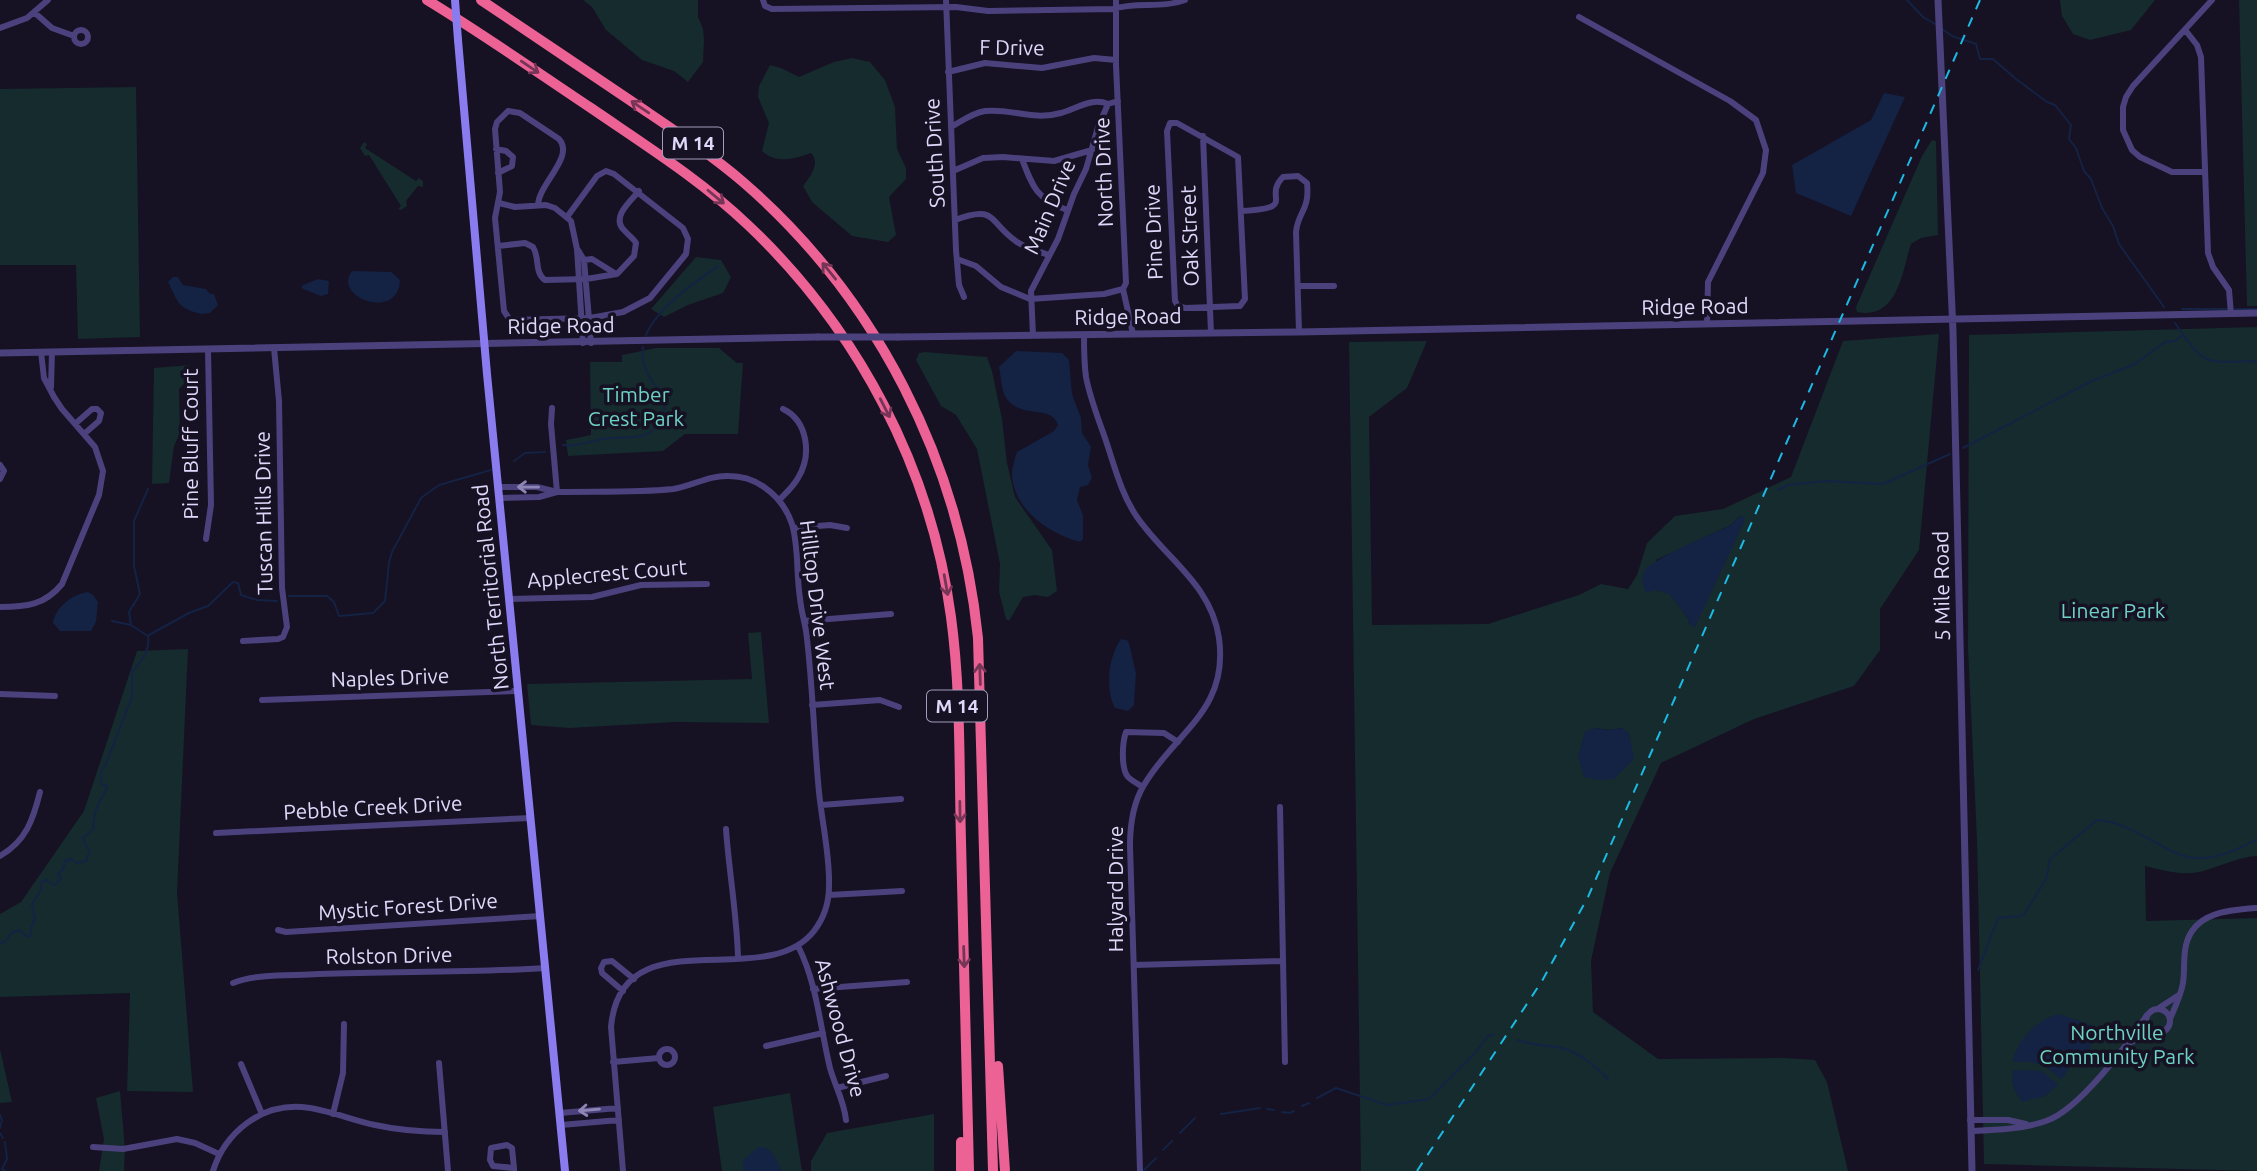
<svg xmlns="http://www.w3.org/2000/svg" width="2257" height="1171" font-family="Ubuntu,sans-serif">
	<rect width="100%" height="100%" fill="#161123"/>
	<path fill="#152b2d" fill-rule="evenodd" d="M583,0H698V17L703,29L704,40L703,62L688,82L674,71L642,60L606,30L592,7Z
		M2060,0H2155L2131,30L2090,40L2073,34L2062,16Z
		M2239,0H2257V306H2247Z
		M852,58L870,62L885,80L895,107L897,149L906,168V179L889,197L896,235L888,242L852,236L812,202L803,186C810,177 821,162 811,153C795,159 775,164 762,151L769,123L758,97L759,86L770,65L781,68L799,77L834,62Z
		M136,87L140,337L78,339L76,265H0V89Z
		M1932,140L1936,141L1938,235L1921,238L1911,244C1902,272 1898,320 1857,312L1856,307L1922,156Z
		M364,142L367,144L365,148L416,181L419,178L423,181V187L418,186L406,201L407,206L401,210L398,209L401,206L369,155L365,156L360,148Z
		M696,257L721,260L731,277L723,293L688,305L664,317L651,309Z
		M2257,327V856C2241,856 2217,868 2199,872C2181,876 2162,870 2145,866L2146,921L2257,918V1171L1984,1164L1977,840L1968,648L1969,335Z
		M1939,334L1919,550L1880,609V650L1854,686L1754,719L1661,763L1610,873L1591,961L1593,1012L1658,1059L1786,1058L1815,1060L1827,1082L1848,1171H1361L1349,342L1427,341L1407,388L1369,417L1372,625L1488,624L1579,595L1601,584L1628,589L1637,575L1647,543L1675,516L1723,509L1791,477L1843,341ZM1740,516L1743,524L1690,625L1688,618L1669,593L1655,590L1656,560L1731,525ZM1595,728L1610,730L1622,728L1585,777Z
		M656,348H719L737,363H743L738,434H685L663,451L568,456L566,440L591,435L590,362H622V355Z
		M925,352L987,357L992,371L1002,419L1007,463L1015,497L1052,550L1057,591L1048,597L1035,595L1023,597L1009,621L1006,619L999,592L1000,564L977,449L956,415L941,406L916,360L919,353Z
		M190,365L191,377L179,389L180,433L174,446L169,483L152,484L154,368Z
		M761,632L769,723L676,722L569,728L531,725L527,684L752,679L748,633Z
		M188,649L177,893L193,1092L127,1091L130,993L0,997V914L21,902L84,811L137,651Z
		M0,1049L12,1102L0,1103Z
		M120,1091L125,1149L124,1171H99L104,1139L96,1098Z
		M790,1093L802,1171H722L713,1107Z
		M934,1114V1171H811V1161L827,1133Z"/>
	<path fill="#142244" d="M1884,93L1905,97L1851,216L1796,193L1792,165L1871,120Z
		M352,271L391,272L400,280C399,322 331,297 352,271Z
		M173,277H178L183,285L206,289L210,294H214L218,305L210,313L201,314C177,308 178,302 168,282Z
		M318,279L329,281L328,294L321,296L301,288L303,285Z
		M1016,351L1062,353L1069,360L1072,394L1081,418L1082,433L1091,447L1088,465L1092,478L1088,485L1080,487L1077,500L1083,515V539L1080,542C1050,534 1013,510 1012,474C1012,467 1015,458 1017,452L1054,431L1058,425C1051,404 1023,420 1007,399C1001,392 1001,376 999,367Z
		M1740,516L1745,517L1743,524L1695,627L1690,625L1688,618L1669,594L1655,590L1646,593C1643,586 1641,579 1644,572C1653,557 1712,535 1731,525Z
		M88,592L93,595L98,602L96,622L91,631H60L53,623C55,607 73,594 88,592Z
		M1121,639L1127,640L1129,643L1136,673L1134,705L1128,711L1115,708C1105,689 1108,657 1121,639Z
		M1595,728L1610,730L1622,728L1629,733L1634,759L1614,779L1600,780L1584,777L1578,756L1585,732Z
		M2059,1014L2091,1025L2094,1030L2089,1053L2071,1065L2061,1080C2045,1063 2036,1061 2013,1062C2016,1041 2037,1019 2059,1014Z
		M2014,1070L2042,1071L2058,1085L2045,1096L2022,1102C2015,1091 2009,1082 2014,1070Z
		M759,1147C772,1146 777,1161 782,1171H743V1160Z"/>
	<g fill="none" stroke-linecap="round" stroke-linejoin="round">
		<path stroke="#142244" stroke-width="2" d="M1907,0L1923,17L1935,24
			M1942,29L1952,36L1976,44L1980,59H1993L2016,79L2047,102L2055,105L2071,125L2069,139L2076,148L2084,171L2091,179L2102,208L2113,226L2119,244L2164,307
			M2182,309H2227
			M2235,309H2257
			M2175,323C2206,368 2204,362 2257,361
			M646,335C657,308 694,283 718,266
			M563,445C579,448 595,438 612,438C633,437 654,440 662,416C664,409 667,402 664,395C662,390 656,387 653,383C646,373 641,358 643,347
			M1963,448L2092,381L2135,364L2165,342L2175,341L2183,335
			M514,461L525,453L545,452
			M1778,490L1788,485L1826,481L1883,484L1950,454
			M289,596H327L334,602L339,616L373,613L385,601L389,563L392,552L421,498L439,485L491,470
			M112,621L131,625L148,636
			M131,625L129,612L140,594L134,566V521L148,489
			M149,635L189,613L208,606L233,582L238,583L241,595L257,600L277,601
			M0,944L7,940L11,933L20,930L27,937L30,936L33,922L35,919L32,904L41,890V882L46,880L54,885L61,879L58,873L63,870L65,861L71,859L77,863L86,861L90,850L86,846L83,838L93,830C93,822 94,815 97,807C100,798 105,796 107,786L101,784V771L106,764L132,697V671C142,662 150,651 148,636
			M1978,970L1998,918L2021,916L2025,913L2046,879L2050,859L2097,820C2134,822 2163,854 2194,858C2215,860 2239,849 2257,839
			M1518,1040C1534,1046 1547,1045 1562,1048C1581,1053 1595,1066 1608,1079
			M1317,1098L1336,1088L1387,1105L1429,1099L1473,1055L1489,1035H1494
			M1302,1106L1309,1103
			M1267,1109L1274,1110
			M1282,1112L1290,1113L1294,1111
			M1221,1114L1260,1108
			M0,1115L2,1120L0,1128
			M0,1133L3,1138
			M1180,1133L1195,1118
			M1163,1150L1172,1141
			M1144,1170L1156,1158
			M5,1171L2,1169L7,1159L5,1142"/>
		<path stroke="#4b427d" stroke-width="6" d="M763,0L765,6L772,9L956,7L988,11L1113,9C1136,1 1162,9 1185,0
			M946,0L956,250L959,285L964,297
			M1116,0V65L1126,283L1123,289L1133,334
			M35,13L52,28L74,36
			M1579,17L1730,101L1756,120L1766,150L1763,173L1708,282L1707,324
			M0,28L27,18L48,0
			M74 37a7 7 0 1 1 14 0a7 7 0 1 1-14 0Z
			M2186,31L2197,45L2201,57L2208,253L2213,267L2229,290L2231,314
			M948,72L985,63L1042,68L1094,58L1116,60
			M1170,123H1177L1238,157L1245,299L1240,306L1185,308L1178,306L1175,301L1167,131Z
			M951,127C962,121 972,113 985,111C1011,108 1032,121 1061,113C1076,109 1092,97 1108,104
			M1203,136L1211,333
			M496,149L506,151L513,157L512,166L498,173
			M1022,159C1033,188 1037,199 1067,210
			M953,171L983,158L1003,157L1054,161L1092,150
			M2205,172H2172L2140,157L2132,150L2123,130V107L2126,97L2133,86L2212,0
			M499,203L515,207L546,205L555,208L571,221L577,249L583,343
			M538,205C539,183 575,157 559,139L520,113L508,111L497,122L495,129L500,192L495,218L504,311L510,320L590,318L623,312L650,298L686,254L688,239L683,228L614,174L606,171L597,176L567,217
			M1242,211C1299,208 1262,198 1283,177L1298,176L1307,183C1310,211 1298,211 1296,232L1299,332
			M955,220C997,204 988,222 1017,242C1026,248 1038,251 1049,255
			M498,246L525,243L533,247C540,258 534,272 545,280L586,279L617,274L634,256L636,243C633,238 628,235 624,230C611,217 630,202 639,191
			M578,250L584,260L591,343
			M957,259L976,266L1001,287L1030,299L1104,294L1123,289
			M584,260L592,259L616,274
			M1298,286H1334
			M1033,335L1031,291L1058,239L1074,194L1086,169L1098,127L1108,104L1118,101
			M1084,335C1084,349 1084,363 1086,377C1090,398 1098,418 1105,438C1114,464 1121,494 1137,517C1166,559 1211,584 1219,638C1229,711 1175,732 1144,785C1133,803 1130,825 1130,846L1140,1171
			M51,387L52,352
			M552,408L551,424L557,492
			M75,424L92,409H97L101,413L99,421L84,434
			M0,465L4,471L0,479
			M498,487H537L557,492
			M500,498L539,497L557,492C595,491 635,493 673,489C692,486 709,475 729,476C742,476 754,480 764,487C777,496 787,509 792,524C799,548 796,574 800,598C801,612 806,625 807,639C813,690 814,741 819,792C822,823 830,855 829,886C829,902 824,918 814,931C765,994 621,914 611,1027L623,1171
			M779,500C786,493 793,487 798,478C812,455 808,421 783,409
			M793,528L830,525L847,528
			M206,539L211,505L208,349
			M509,599L592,597L641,585L707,584
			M0,607C26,607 45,605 62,584L99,495L103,471L95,447L62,409L54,397L44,378L41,352
			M804,621L891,614
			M243,641L278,639L283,637L287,627L282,588L279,401L274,348
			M0,694L55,696
			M262,700L518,691
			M812,705L880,700L899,707
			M1143,787C1138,784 1132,781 1128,777C1121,769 1122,743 1126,732L1164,733L1178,742
			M821,805L901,799
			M1280,807L1285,1062
			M726,829C729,872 737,915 738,958
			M216,833L531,818
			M0,856C26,841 33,820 40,792
			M829,895L902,891
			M278,930L286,932L541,916
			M798,946C817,983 820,1027 830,1068C835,1086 844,1101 846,1120
			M1134,965L1283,961
			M233,983C259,973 291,976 319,974C394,971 470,973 546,968
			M813,989L907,982
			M623,991L602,973L601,968L604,962L612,961L634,979
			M2159,1008L2179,995
			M2146 1021a12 12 0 1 1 24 0a12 12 0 1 1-24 0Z
			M2170,1019C2175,1007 2181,995 2183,983C2185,970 2183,957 2186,945C2194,912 2229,910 2257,908
			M2131,1042L2153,1032
			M766,1046L823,1033
			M659 1057a8 8 0 1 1 16 0a8 8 0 1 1-16 0Z
			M613,1062L659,1058
			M439,1063L448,1171
			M241,1064L262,1114
			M837,1088L886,1076
			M560,1113L618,1108
			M333,1114L343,1073L344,1024
			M1970,1120H2008L2026,1124
			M561,1125L619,1120
			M1971,1131C1995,1130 2024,1129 2046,1121C2079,1110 2128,1044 2147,1015
			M93,1147L123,1149L177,1139L195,1143L219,1154
			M514,1168L493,1166L490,1160L491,1148L507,1145L512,1148L514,1168V1171
			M213,1171C225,1133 260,1104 302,1107C327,1109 351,1120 375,1125C398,1130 422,1132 445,1132"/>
		<path stroke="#4b427d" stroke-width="7" d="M1938,0L1953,331L1972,1171
			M898,337L1299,332L2257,313
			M0,353L818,337"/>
		<path stroke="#8a7bef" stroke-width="8" d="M458,40L487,374L565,1171"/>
		<path stroke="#ec6295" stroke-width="10" d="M427,0C483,34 537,72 591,108C645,145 701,180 748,225C858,329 931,468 951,617C961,691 959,767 961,841C963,951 967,1061 969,1171
			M481,0C531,34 581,67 631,101C669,127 708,152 743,182C877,298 960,462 978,638L993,1171
			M998,1066L1005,1171
			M961,1171V1142"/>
		<path stroke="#1cb9e3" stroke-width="2" stroke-dasharray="10 9" stroke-linecap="butt" d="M1417,1171L1542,981L1588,897L1980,0"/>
		<path stroke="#4b427d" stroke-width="7" d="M818,337H898"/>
		<path stroke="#8a7bef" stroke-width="8" d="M455,0L458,40"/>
	</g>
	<defs><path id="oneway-shaft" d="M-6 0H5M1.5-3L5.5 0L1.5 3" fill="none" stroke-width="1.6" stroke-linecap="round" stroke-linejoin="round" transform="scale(1.75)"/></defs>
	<g stroke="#763556">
		<use href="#oneway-shaft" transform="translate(530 67) rotate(34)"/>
		<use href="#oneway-shaft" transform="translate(640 107) rotate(-146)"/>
		<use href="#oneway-shaft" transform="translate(716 197) rotate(40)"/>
		<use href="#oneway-shaft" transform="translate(829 271) rotate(-129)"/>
		<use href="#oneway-shaft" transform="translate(885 408) rotate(63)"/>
		<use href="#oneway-shaft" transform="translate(946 585) rotate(80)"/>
		<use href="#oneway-shaft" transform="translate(980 674) rotate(-92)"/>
		<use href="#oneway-shaft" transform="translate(960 812) rotate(89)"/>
		<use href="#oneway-shaft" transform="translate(964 957) rotate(88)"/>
	</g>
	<g stroke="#8e86b5">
		<use href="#oneway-shaft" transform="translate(528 487) rotate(-179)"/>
		<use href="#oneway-shaft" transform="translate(589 1110) rotate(175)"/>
	</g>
	<g text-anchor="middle" stroke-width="7" stroke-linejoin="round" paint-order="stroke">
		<g fill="#161123" stroke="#a39cba" stroke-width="2">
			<rect x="663" y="127.5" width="60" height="31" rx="5"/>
			<rect x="927" y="690.5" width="60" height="31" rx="5"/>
		</g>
		<g font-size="19" font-weight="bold" fill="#e0d8fa">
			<text x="693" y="150">M 14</text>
			<text x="957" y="713">M 14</text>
		</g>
		<g font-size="21" fill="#e0d8fa" stroke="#161123">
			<text transform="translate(1012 48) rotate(1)" y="7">F Drive</text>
			<text transform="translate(935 153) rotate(-93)" y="7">South Drive</text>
			<text transform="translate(1104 172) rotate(-92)" y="7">North Drive</text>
			<text transform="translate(1050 207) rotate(-67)" y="7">Main Drive</text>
			<text transform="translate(1154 232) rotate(-92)" y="7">Pine Drive</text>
			<text transform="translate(1190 236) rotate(-92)" y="7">Oak Street</text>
			<text transform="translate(1695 307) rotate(-1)" y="7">Ridge Road</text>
			<text transform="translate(1128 317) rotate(-1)" y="7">Ridge Road</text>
			<text transform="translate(561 326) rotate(-1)" y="7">Ridge Road</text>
			<text transform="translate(191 444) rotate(-90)" y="7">Pine Bluff Court</text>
			<text transform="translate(264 513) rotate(-91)" y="7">Tuscan Hills Drive</text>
			<text transform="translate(607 574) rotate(-5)" y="7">Applecrest Court</text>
			<text transform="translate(1942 586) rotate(-91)" y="7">5 Mile Road</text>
			<text transform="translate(491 587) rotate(-96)" y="7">North Territorial Road</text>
			<text transform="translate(817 605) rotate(83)" y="7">Hilltop Drive West</text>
			<text transform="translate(390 678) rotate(-2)" y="7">Naples Drive</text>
			<text transform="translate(373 808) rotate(-3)" y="7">Pebble Creek Drive</text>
			<text transform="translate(1116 889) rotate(-90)" y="7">Halyard Drive</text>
			<text transform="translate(408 907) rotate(-4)" y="7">Mystic Forest Drive</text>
			<text transform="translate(389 956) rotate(-1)" y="7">Rolston Drive</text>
			<text transform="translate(840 1028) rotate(75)" y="7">Ashwood Drive</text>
		</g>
		<g font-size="21" fill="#6dd2c4" stroke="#161123">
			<text x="636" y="402">Timber<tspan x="636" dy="24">Crest Park</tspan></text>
			<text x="2113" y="618">Linear Park</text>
			<text x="2117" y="1040">Northville<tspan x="2117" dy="24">Community Park</tspan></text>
		</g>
	</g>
</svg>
